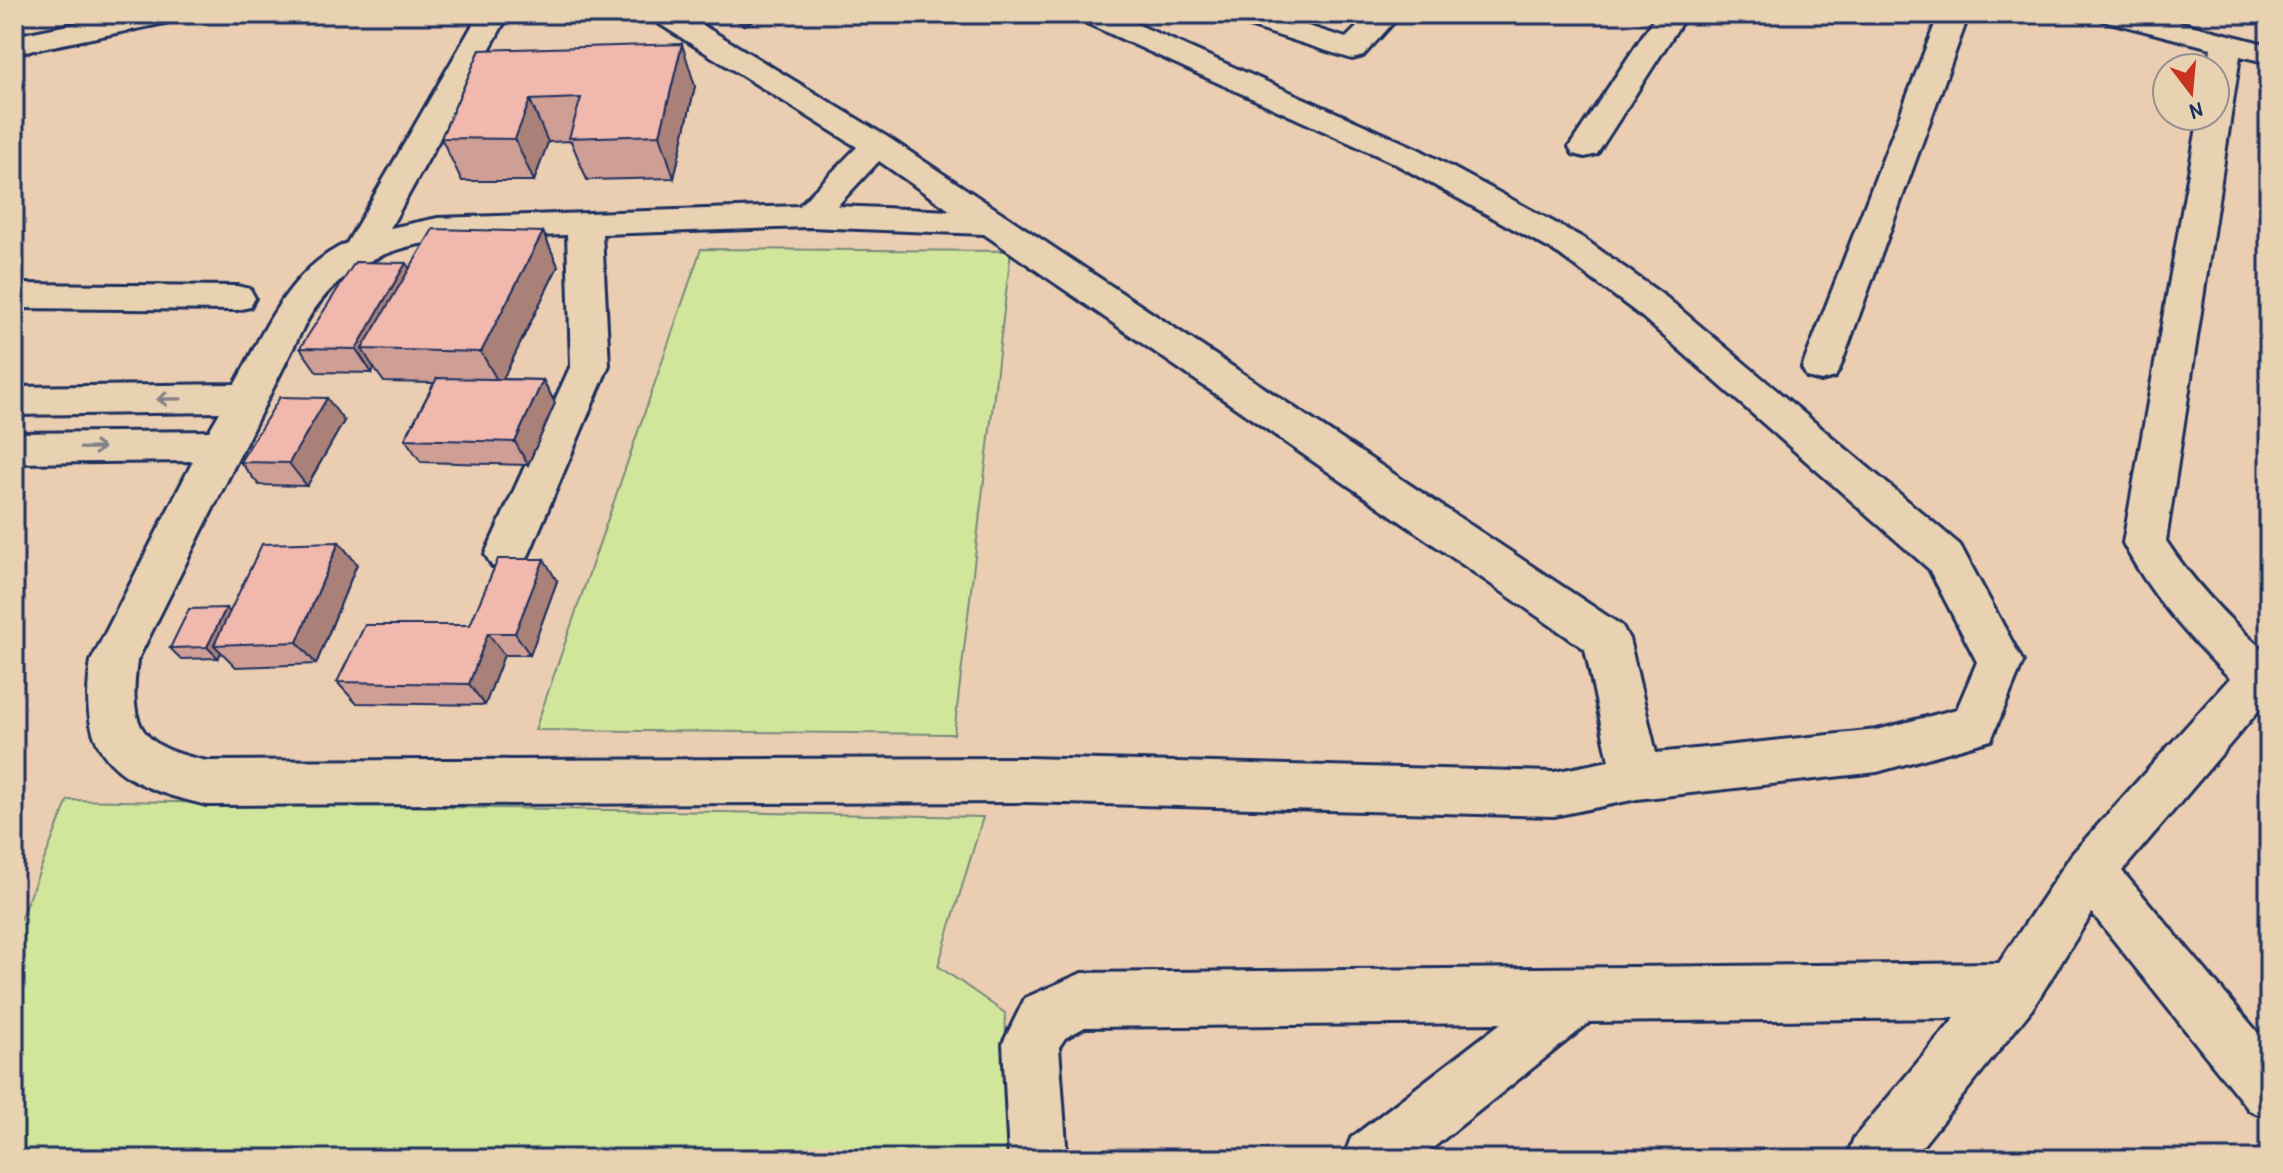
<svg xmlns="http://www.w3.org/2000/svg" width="2283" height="1173" font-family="'Patrick Hand',sans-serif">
	<rect width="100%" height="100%" fill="#ebcdb1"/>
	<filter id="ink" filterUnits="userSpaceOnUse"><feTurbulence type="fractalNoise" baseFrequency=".0125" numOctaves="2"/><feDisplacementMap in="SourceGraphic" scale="16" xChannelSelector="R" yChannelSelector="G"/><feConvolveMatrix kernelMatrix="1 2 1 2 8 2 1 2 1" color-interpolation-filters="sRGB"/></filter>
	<g filter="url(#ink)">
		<path fill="#d1e69b" stroke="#768a7c" stroke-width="2" d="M701,249L1011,251L954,734L535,730Z
			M68,800L983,817L938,966L1005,1013L1012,1159H14V935Z"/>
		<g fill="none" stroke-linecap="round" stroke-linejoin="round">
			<defs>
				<path id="street" d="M122,14H180L175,20L165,23L14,54V36Z
					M479,14H509L390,228L438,218L799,206L857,147L653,20L648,14H684L889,138L1622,626L1629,639L1656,753L1877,730L1957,709L1977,662L1929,569L1641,316L1559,254L1394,163L1080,20L1075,14H1114L1418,149L1583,238L1667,298L1960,545L2023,662L1991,740L1877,772L1637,799L1554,816L1026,802L207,805C119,785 76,759 91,661L193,461L14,463V433L209,431L220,412L14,415V387L235,384C265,330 288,270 347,243ZM879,161L951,211L837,206ZM808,227L984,234L1585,649L1609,761L1554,772L1026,758L207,761C141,747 128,728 137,661L304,326C359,225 469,239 567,235L571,365L485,554L492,566L507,571L522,566L529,554L609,365L602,234Z
					M1225,14H1270L1346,38L1370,14H1401L1363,56L1352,59L1230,20Z
					M1657,14H1687L1597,154L1585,157L1573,154L1569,147Z
					M1939,14H1969L1840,368L1835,377L1821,381L1807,377L1802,368Z
					M2097,14H2147L2269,45V63L2240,56L2166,541C2193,582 2225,616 2262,649L2269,647V705L2265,703L2122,871L2269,1046V1119L2249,1110L2092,913L2032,1009L1912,1159H1846L1854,1138L1955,1018L1590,1022L1419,1159H1343L1351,1138L1501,1023L1085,1027L1065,1038L1059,1047L1067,1159H1009L1003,1043L1025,998L1082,973L1999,963L2072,854L2230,678C2188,637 2150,595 2123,543L2199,116H2215V68H2208L2211,48L2102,20Z
					M14,284L237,286L250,289L255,298L250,307L237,310L14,308Z"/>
			</defs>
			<use href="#street" stroke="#1b2f5e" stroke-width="6"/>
			<use href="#street" fill="#e8d2b1" fill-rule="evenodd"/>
		</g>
		<path fill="#cf9e95" stroke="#1b2f5e" stroke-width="2" d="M726,14H766L744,25Z
			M480,50L695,86L674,178L587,180L571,141L548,142L534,181H462L441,138Z
			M543,232L558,266L503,379L543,380L555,403L528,465L421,462L405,439L434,383L384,382L374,368L372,373L317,372L300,348L406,263L410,269Z
			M344,421L307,486L259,485L240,462Z
			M357,564L316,664L236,667L221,652L218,658L181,659L170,648L230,612Z
			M557,581L530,655H504L485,705L356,703L337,682L470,625Z"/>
		<path fill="#a98179" stroke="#1b2f5e" stroke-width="2" d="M741,14H766L744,25Z
			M682,44L695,86L674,178L660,135Z
			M530,100L548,142L534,181L515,139Z
			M543,232L558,266L500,385L481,352Z
			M406,263L420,286L362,349L374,368L372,373L356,349Z
			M543,380L555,403L528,465L515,442Z
			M327,398L344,421L307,486L289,463Z
			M339,542L357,564L316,664L297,642Z
			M544,559L557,581L530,655L515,633Z
			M226,608L237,619L214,645L221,652L218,658L207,647Z
			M488,633L504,655L485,705L469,684Z"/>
		<path fill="#f1b8ad" stroke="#1b2f5e" stroke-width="2" d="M682,44L660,135L569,138L581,98L530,100L515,139L441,138L480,50Z
			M433,229L543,232L481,352L362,349Z
			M355,262L406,263L356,349L300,348Z
			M437,378L543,380L515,442L405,439Z
			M280,397L327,398L289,463L240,462Z
			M339,542L297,642L214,645L262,544Z
			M498,559H544L515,633H488L469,684L337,682L365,625H470Z
			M226,608L207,647L170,648L189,609Z"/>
		<defs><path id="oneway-shaft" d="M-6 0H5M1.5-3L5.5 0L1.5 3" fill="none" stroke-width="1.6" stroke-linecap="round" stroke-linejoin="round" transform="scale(2)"/></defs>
		<g stroke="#828088">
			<use href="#oneway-shaft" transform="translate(169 399) rotate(179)"/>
			<use href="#oneway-shaft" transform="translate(92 448) rotate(-1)"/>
		</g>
	</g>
	<rect width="2283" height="1173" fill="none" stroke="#e8d2b1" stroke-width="48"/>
	<rect x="24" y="24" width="2235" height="1125" fill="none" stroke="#1b2f5e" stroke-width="3" filter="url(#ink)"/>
	<g transform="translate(2191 92) rotate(164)"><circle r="38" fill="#e8d2b1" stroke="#969190" stroke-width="2"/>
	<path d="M0-6L14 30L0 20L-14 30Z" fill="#c8321e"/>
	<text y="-12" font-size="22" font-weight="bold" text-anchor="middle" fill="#1b2f5e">N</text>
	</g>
</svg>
